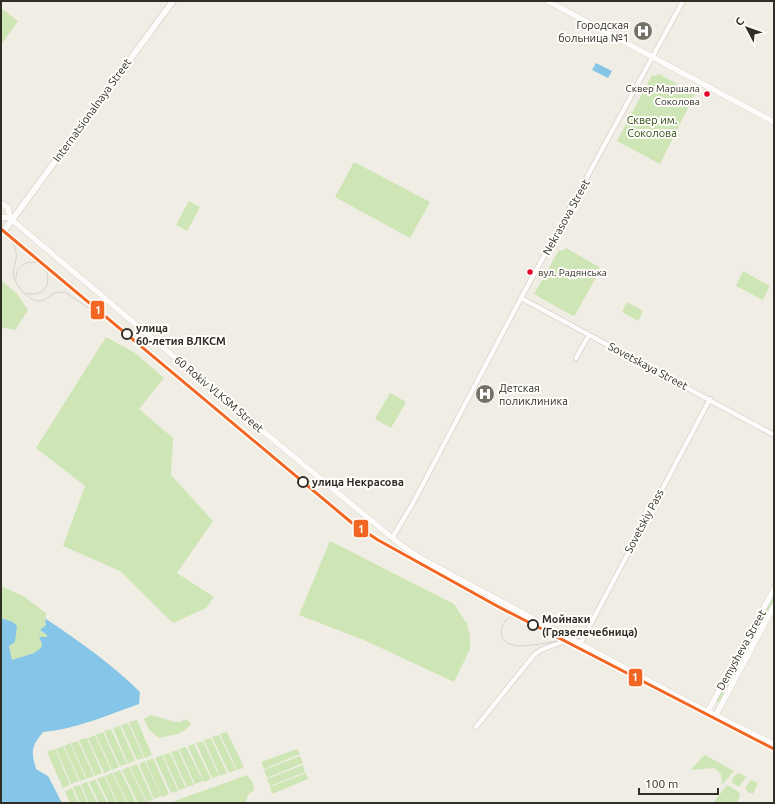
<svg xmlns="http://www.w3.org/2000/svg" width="775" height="804" font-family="Ubuntu,sans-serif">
	<rect width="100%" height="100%" fill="#f0eee4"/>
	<path fill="#cee5b5" d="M1,8L18,21L1,45Z
		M659,74L695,94L660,164L617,141L652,75L655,76Z
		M354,162L430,202L410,238L335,197Z
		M189,201L200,207L187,231L176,225Z
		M566,248L599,267L600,270L575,315L573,316L534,294L559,250L563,251Z
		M743,271L770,286L763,300L736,286Z
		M1,280L17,294L28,310L15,330L1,327Z
		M627,302L643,311L638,321L622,312Z
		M106,337L135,353L164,378L139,409L173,438L171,475L213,521L177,573L214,597L206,608L173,623L120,571L63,546L85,486L36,448Z
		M390,393L406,402L391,428L375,419Z
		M330,541L454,604L467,624L470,636V649L454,682L364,640L299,615Z
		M1,586L23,596L46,613V618L45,621L47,635V637H39L42,644V648L34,653L12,660L9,646L12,642L17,626L13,622L1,618Z
		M774,593V600L750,644H748L747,642Z
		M744,650L746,652L720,700L717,702L716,701L743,651Z
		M151,715L175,722H181L185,719L191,723C185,735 171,735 159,738L149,730L144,719Z
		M137,720L152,755L145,758L129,722Z
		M128,723L144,758L137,760L121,725Z
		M120,726L135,761L128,764L113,728Z
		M111,729L127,764L120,766L104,731Z
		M103,732L119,767L112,770L96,735Z
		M227,732L244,767L237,770L220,734Z
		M95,735L111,770L104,773L88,738Z
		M219,735L236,770L229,773L212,737Z
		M87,738L102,773L95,776L79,740Z
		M211,738L227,773L220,776L204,740Z
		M78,741L94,776L87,779L71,743Z
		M203,741L219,776L212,778L196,743Z
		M70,743L86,779L80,781L64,746Z
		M194,744L211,779L204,782L188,746Z
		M63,746L79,781L71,784L56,749Z
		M186,747L203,781L195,784L179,749Z
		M55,749L70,785L63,788L47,752Z
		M297,749L300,754L264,769L261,762Z
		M178,750L194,785L187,787L171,752Z
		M170,753L186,788L179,790L163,755Z
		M162,755L178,791L171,793L155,758Z
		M705,755L734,771L722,785L721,774L714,768L691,770L702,757Z
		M300,756L303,763L267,778L264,770Z
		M153,758L169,794L162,797L146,761Z
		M145,761L161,796L154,799L139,764Z
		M137,764L153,800L147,802L130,767Z
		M303,765L305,772L270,786L267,779Z
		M129,767L146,802L138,803L122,770Z
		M120,770L136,803H128L113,773Z
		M112,773L127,803H118L105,776Z
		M306,773L308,779L272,794L270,787Z
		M739,773L746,777L739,787L732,783C731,779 735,775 739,773Z
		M247,775L253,783L254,790L248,795L245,803H169Z
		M104,776L117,803H109L97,779Z
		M95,779L107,803H99L89,782Z
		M751,780L758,783L753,794L748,792L745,788Z
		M87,782L97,803H89L81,784Z
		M80,785L88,803H80L73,787Z
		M727,785L739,792L740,795L737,803H713Z
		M72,788L78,803H70L65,791Z"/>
	<path fill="#85c5e8" d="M596,63L612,71L608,78L592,70Z
		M1,618L13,622L17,626L15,642L9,646L12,660L34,653L41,648L42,644L39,637H47V635L40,630L46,625L45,621L46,619C79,641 112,664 140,692L139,704C108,715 76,729 43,732C31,747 31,751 36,769L48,776L62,803H1Z"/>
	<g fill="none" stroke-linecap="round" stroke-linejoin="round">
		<defs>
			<path id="minor" d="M521,298L774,435
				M576,358L589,335
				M392,538L413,503L521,298L683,1
				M580,644L710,399
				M476,727L534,655L541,650L570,639"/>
			<path id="tertiary" d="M548,1L774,122
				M1,203L8,208L10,218
				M1,217L10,218L12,220L242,414L401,545L422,559L694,705L774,744
				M708,711L774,589
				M716,715L774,606"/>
			<path id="secondary" d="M1,235L173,1"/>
		</defs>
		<use href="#minor" stroke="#c6c4bc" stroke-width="5.5"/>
		<use href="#tertiary" stroke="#c6c4bc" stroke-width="6"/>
		<use href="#secondary" stroke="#c6c4bc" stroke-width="7"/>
		<use href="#minor" stroke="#fdfcfb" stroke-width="4.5"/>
		<use href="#tertiary" stroke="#fdfcfb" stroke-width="5.5"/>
		<use href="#secondary" stroke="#fdfcfb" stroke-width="6"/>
		<path stroke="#d1d1ce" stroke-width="1" d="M13,244C25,264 0,269 25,294C29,297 33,301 39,301C46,301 49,296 55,293C58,292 62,292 65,292L87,307L101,313
			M16,278C16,264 28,260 40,263
			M26,293C44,298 53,284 45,268
			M515,615C499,619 495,642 513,645C525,648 550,642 563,640"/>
		<defs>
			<path id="tram-1" d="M1,229L352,523L378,540L497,606L774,749"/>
		</defs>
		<use href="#tram-1" stroke="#fffefa" stroke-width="6"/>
		<use href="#tram-1" stroke="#f26522" stroke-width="3"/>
	</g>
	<defs>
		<symbol id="hospital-disc" viewBox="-11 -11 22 22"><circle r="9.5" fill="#737168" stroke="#fffefa"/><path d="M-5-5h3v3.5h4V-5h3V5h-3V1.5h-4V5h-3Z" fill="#fff"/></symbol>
	</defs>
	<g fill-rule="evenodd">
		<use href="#hospital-disc" x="632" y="20" width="22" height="22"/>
		<use href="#hospital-disc" x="474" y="383" width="22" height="22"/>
	</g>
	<g fill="#e4002b" stroke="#fffefa" stroke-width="1.5">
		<circle cx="707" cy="94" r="3.5"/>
		<circle cx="530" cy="272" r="3.5"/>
	</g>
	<g fill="#fffefa" stroke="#2f2d26" stroke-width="2">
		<circle cx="127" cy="334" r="5"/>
		<circle cx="303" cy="482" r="5"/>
		<circle cx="533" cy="625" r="5"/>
	</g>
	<g text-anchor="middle" stroke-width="4" stroke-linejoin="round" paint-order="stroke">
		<g font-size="10" fill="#2f2d26" stroke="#fffefa" text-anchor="end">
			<text x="700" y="92">Сквер Маршала<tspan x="700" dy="13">Соколова</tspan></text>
			<text x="538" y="276" text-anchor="start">вул. Радянська</text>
		</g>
		<g font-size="11" fill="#2f2d26" stroke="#fffefa" text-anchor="end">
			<text x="629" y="29">Городская<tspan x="629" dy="13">больница №1</tspan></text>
			<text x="499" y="392" text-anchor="start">Детская<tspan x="499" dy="13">поликлиника</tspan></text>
		</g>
		<g font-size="11" fill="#2f2d26" stroke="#fffefa">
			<text transform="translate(92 110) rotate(-54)" y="4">Internatsionalnaya Street</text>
			<text transform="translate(566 217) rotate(-61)" y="4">Nekrasova Street</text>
			<text transform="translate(648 366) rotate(28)" y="4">Sovetskaya Street</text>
			<text transform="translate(219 394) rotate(40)" y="4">60 Rokiv VLKSM Street</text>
			<text transform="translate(644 521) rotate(-62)" y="4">Sovetskiy Pass</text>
			<text transform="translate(741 650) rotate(-61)" y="4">Demysheva Street</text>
		</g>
		<g font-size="11" fill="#2f4b13" stroke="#fffefa">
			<text x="652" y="124">Сквер им.<tspan x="652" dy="13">Соколова</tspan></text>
		</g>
		<g font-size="11" font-weight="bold" fill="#2f2d26" stroke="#fffefa" text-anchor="start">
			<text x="136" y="332">улица<tspan x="136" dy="13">60-летия ВЛКСМ</tspan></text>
			<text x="312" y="486">улица Некрасова</text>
			<text x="542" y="623">Мойнаки<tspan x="542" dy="13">(Грязелечебница)</tspan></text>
		</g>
	</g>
	<g stroke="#fffefa" stroke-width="1.5">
		<rect x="90" y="300" width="15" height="20" rx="4" fill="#f26522"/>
		<rect x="353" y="519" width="16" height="19" rx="4" fill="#f26522"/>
		<rect x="628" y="668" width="15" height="19" rx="4" fill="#f26522"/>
	</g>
	<g font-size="11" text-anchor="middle" font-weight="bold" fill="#fff">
		<text x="98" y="314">1</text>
		<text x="361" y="533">1</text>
		<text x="635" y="681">1</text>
	</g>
	<rect width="775" height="804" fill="none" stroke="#2f2d26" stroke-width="4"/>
	<g transform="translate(747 28) rotate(311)" stroke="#fffefa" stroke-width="3" paint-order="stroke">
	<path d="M0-3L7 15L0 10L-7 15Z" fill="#2f2d26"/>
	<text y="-6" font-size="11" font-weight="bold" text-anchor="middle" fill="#2f2d26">С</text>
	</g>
	<path d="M639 788v6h79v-6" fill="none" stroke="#2f2d26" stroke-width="2"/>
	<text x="645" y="788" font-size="12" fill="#2f2d26" stroke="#fffefa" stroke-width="3" paint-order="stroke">100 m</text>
</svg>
